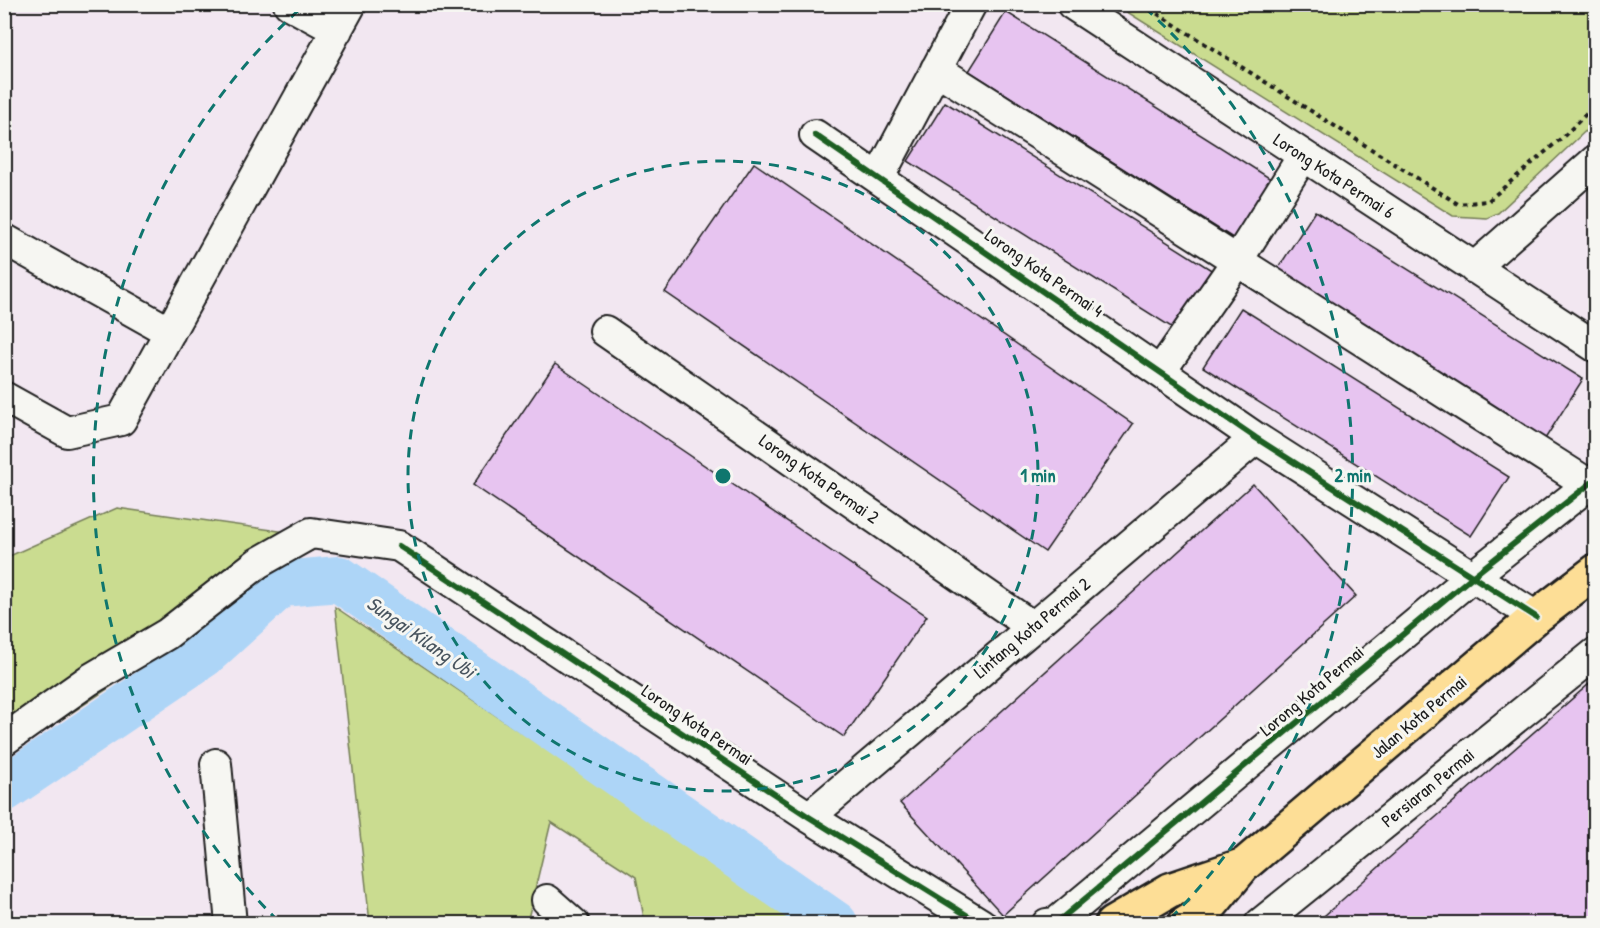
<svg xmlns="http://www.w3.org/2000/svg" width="1600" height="928" font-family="'Patrick Hand',sans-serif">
	<rect width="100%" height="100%" fill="#f2e7f1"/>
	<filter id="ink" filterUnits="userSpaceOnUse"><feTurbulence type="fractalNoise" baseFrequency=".0167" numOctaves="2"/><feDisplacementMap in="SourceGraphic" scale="12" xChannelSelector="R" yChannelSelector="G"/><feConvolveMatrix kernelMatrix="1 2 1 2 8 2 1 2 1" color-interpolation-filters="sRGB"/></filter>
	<g filter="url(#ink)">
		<path fill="#cadc90" stroke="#737c56" stroke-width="1.5" d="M1116,5H1595V122L1498,213L1487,218L1453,216Z
			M117,508L336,539L254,580L208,622L5,757V558Z
			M335,607L804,923H645L636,877L551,822L527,923H370Z"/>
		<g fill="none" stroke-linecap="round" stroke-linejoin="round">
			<path stroke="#add5f7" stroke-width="46" d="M4,789L203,655L281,584L339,579L835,924"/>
		</g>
		<path fill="#e7c4f0" stroke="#1c1c1c" stroke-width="1.5" d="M1006,12L1274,181L1236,240L969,71Z
			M945,102L1213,271L1176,330L908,161Z
			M754,163L1133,424L1045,552L665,292Z
			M1315,211L1583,379L1545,439L1277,270Z
			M1241,308L1509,477L1471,536L1203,367Z
			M555,364L927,616L844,737L473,485Z
			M1253,484L1356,596L1003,915L900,803Z
			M1596,678V924H1315L1389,858Z"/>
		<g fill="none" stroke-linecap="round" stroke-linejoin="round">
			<defs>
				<path id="minor" d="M289,4L337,30
					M1072,4L1596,347
					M936,69L1588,484
					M815,135L1256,438L1536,617
					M879,177L971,4
					M4,239L170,332
					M1474,268L1596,160
					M605,331L1033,627
					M1160,372L1237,261L1303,156
					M4,397L67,432L121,420L351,4
					M4,740L89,680L167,634L258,563L311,533L399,546L809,817L981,924
					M216,764L231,924
					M809,817L1256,438
					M547,900L574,924
					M1047,924L1056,923L1473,576L1596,479
					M1260,924L1596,653"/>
				<path id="major" d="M1112,924L1170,890L1244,865
					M1185,924L1206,911L1244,865L1536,617L1596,571"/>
			</defs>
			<use href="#minor" stroke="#1c1c1c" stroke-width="34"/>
			<use href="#major" stroke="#1c1c1c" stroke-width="38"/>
			<path stroke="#1c1c1c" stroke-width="4" stroke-dasharray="4.5 4.5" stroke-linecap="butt" d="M1142,4L1458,204L1488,201L1565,135L1596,104"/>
			<use href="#minor" stroke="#f6f6f2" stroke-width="30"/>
			<use href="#major" stroke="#fdde96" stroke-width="33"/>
			<defs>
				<path id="cycleway" d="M815,135L1256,438L1536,617
					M399,546L809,817L981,924
					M1047,924L1056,923L1473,576L1596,479"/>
			</defs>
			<use href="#cycleway" stroke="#f6f6f2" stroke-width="10"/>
			<use href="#cycleway" stroke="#1b5e20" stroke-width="6"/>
		</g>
	</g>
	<g fill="none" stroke="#0f766e" stroke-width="3" stroke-dasharray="10 8">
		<circle cx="723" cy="476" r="315"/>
		<path d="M278 921A630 630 0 0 1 301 8M1145 8A630 630 0 0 1 1168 921"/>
	</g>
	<g text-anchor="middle" stroke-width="6" stroke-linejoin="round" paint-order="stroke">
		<g font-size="18" fill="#1c1c1c" stroke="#f6f6f2">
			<text transform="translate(1334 176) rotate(33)" y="6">Lorong Kota Permai 6</text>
			<text transform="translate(1044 273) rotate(35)" y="6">Lorong Kota Permai 4</text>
			<text transform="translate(819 479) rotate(35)" y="6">Lorong Kota Permai 2</text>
			<text transform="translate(1032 628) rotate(-40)" y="6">Lintang Kota Permai 2</text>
			<text transform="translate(1312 691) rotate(-40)" y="6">Lorong Kota Permai</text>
			<text transform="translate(1419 717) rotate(-40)" y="6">Jalan Kota Permai</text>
			<text transform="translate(697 725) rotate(34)" y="6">Lorong Kota Permai</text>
			<text transform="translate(1428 788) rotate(-39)" y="6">Persiaran Permai</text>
		</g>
		<g font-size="20" font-style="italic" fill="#48545e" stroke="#f6f6f2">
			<text transform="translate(421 637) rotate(35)" y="7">Sungai Kilang Ubi</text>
		</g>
	</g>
	<circle cx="723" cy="476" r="9" fill="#0f766e" stroke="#f6f6f2" stroke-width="3"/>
	<g font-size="18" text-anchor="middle" font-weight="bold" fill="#0f766e" stroke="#f6f6f2" stroke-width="6" stroke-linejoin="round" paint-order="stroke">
		<text x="1038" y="482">1 min</text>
		<text x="1353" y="482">2 min</text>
	</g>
	<rect width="1600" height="928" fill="none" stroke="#f6f6f2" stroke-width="24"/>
	<rect x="12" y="12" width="1576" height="904" fill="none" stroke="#1c1c1c" stroke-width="2" filter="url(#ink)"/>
</svg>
